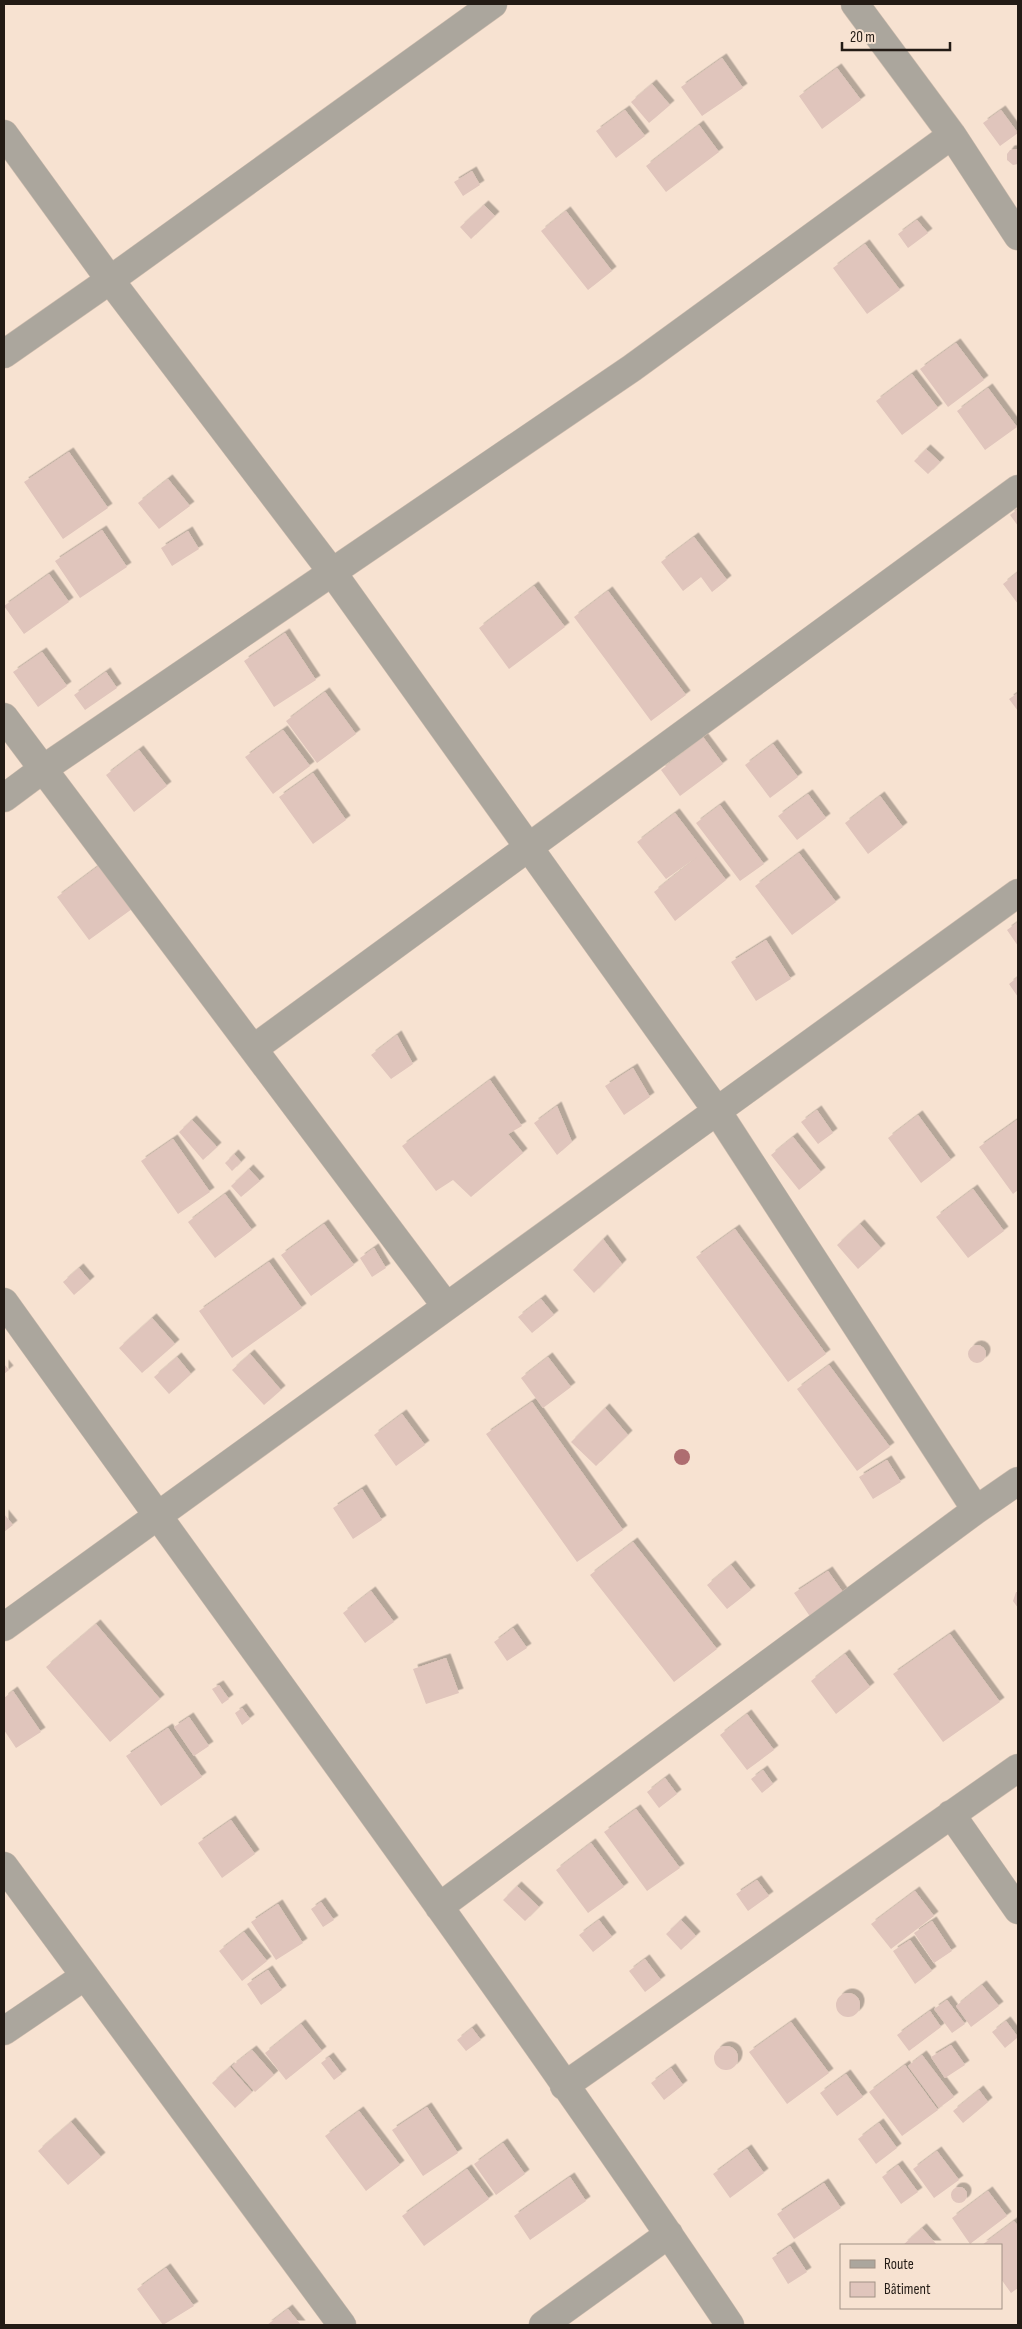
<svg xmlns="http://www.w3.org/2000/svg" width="1022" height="2329" font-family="'Sofia Sans Condensed',sans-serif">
	<defs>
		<filter id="shadow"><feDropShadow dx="4.5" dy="-4.5" stdDeviation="0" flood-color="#0004"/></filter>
	</defs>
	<rect width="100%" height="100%" fill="#f7e2d1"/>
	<path fill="#e0c5bc" filter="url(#shadow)" d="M722,58L743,88L702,116L681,87Z
		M837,68L861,100L822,129L799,96Z
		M652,84L670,105L649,123L631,102Z
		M625,110L645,136L616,158L596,131Z
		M1001,110L1018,133L1000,146L983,123Z
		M699,125L719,152L666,192L646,166Z
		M1018,149V164L1013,165L1007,160V154L1010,150Z
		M472,171L480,185L463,196L454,182Z
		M484,205L495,216L471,239L460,227Z
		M566,211L612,271L588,290L541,231Z
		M917,220L928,233L908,248L898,234Z
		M865,244L900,290L867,314L833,268Z
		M956,343L984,380L948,407L920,369Z
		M912,374L938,408L902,435L876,401Z
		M988,388L1017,427L985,450L957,411Z
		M926,449L940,462L928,474L914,461Z
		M69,452L108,508L63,539L24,482Z
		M168,479L190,506L159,529L138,503Z
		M1018,509V526L1010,515Z
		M102,530L127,567L80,598L55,561Z
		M188,531L199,549L172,566L161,548Z
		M694,537L727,580L712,592L701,577L683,591L661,562Z
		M1018,572V604L1003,584Z
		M49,574L69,602L24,634L4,606Z
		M534,586L565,627L509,669L479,628Z
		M608,591L686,695L651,721L574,617Z
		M285,633L316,680L274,707L244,661Z
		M42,652L67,686L38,707L13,672Z
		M106,672L117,688L85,710L74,695Z
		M325,692L356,734L317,763L286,721Z
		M1018,693V711L1009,699Z
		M283,730L310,766L273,794L245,757Z
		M703,737L723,764L680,796L661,770Z
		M773,744L798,777L770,798L745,765Z
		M139,750L167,786L134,812L106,775Z
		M313,773L346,820L313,844L279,797Z
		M808,794L826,818L797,840L778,816Z
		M880,796L903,827L868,854L845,823Z
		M720,805L764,864L740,881L696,823Z
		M675,813L726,880L675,921L654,892L697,857L666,879L637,842Z
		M799,853L836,902L792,935L755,886Z
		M100,865L132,909L89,940L57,897Z
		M1018,922V946L1007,930Z
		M766,940L791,979L756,1001L731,962Z
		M1018,977V997L1009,984Z
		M397,1035L413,1064L391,1079L371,1055Z
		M633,1068L650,1097L624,1115L605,1086Z
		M490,1080L522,1126L508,1134L523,1153L471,1197L453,1180L436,1191L402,1146Z
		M557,1106L572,1142L557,1155L534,1123Z
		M817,1110L833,1133L818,1144L801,1122Z
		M918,1115L951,1160L921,1183L888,1138Z
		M192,1120L217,1147L203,1160L179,1132Z
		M1017,1120L1018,1190L1013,1194L979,1147Z
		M793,1137L821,1172L799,1190L771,1155Z
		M173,1139L210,1192L178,1214L141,1161Z
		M234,1154L241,1162L232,1171L225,1163Z
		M249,1169L260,1181L241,1197L231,1186Z
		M973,1189L1004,1231L968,1258L936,1217Z
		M225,1194L252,1230L215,1258L188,1222Z
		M324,1224L354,1265L311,1296L281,1255Z
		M860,1224L881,1248L858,1269L837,1245Z
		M735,1229L826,1354L788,1382L696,1257Z
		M603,1239L622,1264L594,1293L573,1270Z
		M374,1248L386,1268L372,1277L360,1258Z
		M269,1262L302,1308L232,1358L199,1311Z
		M79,1268L90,1281L74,1295L63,1282Z
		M541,1299L554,1315L532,1333L518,1317Z
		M152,1318L175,1344L142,1373L119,1348Z
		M968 1354a9 9 0 1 1 18 0a9 9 0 1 1-18 0Z
		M250,1354L281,1390L264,1405L232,1370Z
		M177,1357L191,1374L169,1394L154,1377Z
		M548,1357L571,1387L543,1408L521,1378Z
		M4,1364L9,1370L4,1374Z
		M829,1365L890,1447L857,1471L797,1389Z
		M532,1402L623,1530L577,1562L486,1434Z
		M605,1408L628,1435L596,1466L571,1442Z
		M402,1414L425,1445L396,1466L374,1435Z
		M887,1460L901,1482L873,1499L859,1477Z
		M362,1489L382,1520L353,1539L333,1508Z
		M4,1514L13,1525L4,1532Z
		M633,1542L717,1649L674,1682L590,1575Z
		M731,1565L751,1590L727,1609L707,1585Z
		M828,1571L845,1595L811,1618L794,1593Z
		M371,1591L394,1622L365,1643L343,1613Z
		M1016,1592H1018V1608L1013,1601Z
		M96,1624L160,1699L110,1742L46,1667Z
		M513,1628L527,1648L507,1661L494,1642Z
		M950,1634L1000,1702L943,1742L893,1674Z
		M845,1654L870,1687L836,1714L811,1681Z
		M446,1658L459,1693L426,1704L413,1669Z
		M219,1685L229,1699L222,1704L212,1689Z
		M13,1691L41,1732L16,1748L4,1730V1698Z
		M242,1708L250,1719L242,1725L235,1713Z
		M747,1714L774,1750L747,1770L720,1735Z
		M189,1717L209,1746L194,1756L174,1727Z
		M168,1728L202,1777L161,1806L126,1756Z
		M763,1770L773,1784L762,1793L751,1779Z
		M665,1778L677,1794L659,1808L647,1792Z
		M636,1809L680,1868L647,1891L604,1832Z
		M231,1820L255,1854L222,1878L198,1843Z
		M591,1843L624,1887L588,1913L556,1870Z
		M757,1880L769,1896L748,1911L736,1894Z
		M517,1886L539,1907L525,1921L503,1900Z
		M915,1891L934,1916L891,1949L871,1924Z
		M321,1902L334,1920L323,1927L311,1909Z
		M278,1904L303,1943L276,1960L251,1922Z
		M599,1920L612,1937L593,1952L579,1935Z
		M681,1920L696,1936L681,1950L666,1934Z
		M932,1921L952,1951L934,1963L914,1933Z
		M244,1932L267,1961L242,1981L219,1951Z
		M910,1940L932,1971L915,1984L893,1951Z
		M645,1959L661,1980L645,1992L629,1971Z
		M268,1970L282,1990L261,2005L247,1984Z
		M982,1985L999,2006L971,2027L956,2006Z
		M836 2005a12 12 0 1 1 24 0a12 12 0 1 1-24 0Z
		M947,2000L965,2024L952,2033L934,2009Z
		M930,2011L941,2027L909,2051L897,2035Z
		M1006,2021L1018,2037L1005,2048L992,2032Z
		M791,2022L829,2073L787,2104L749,2052Z
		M301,2024L322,2051L286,2080L265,2053Z
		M472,2028L481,2040L466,2051L457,2040Z
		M951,2045L965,2065L945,2078L931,2057Z
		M714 2058a12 12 0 1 1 24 0a12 12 0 1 1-24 0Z
		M252,2050L274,2075L255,2092L232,2066Z
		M922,2055L954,2097L939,2108L908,2066Z
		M329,2057L342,2074L334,2080L321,2063Z
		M905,2065L938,2110L902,2136L869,2092Z
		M230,2067L252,2092L235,2108L212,2083Z
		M671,2068L683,2085L664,2100L651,2083Z
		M846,2074L863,2097L837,2116L820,2093Z
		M979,2090L988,2102L963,2123L953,2111Z
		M427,2107L458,2153L423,2176L392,2130Z
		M359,2111L400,2165L366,2191L325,2136Z
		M71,2122L101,2157L68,2185L38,2151Z
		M879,2123L897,2148L876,2164L858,2139Z
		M503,2143L525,2174L496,2195L474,2164Z
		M747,2149L764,2173L730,2198L713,2174Z
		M937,2151L959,2180L934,2198L913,2169Z
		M898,2165L918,2192L901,2204L882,2177Z
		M467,2169L489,2199L424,2246L402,2216Z
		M570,2177L586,2201L530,2240L514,2216Z
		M824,2183L841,2208L794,2239L777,2214Z
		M951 2195a8 8 0 1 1 16 0a8 8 0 1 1-16 0Z
		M988,2191L1007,2216L970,2244L952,2218Z
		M1014,2221L1018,2226V2288L1011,2293L1001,2279V2245H982Z
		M922,2228L937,2245H903Z
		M790,2246L807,2272L788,2284L772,2258Z
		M166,2268L194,2306L163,2325L137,2289Z
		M288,2309L301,2325H267Z"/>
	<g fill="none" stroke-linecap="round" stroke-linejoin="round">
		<defs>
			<path id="street" d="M855,4L952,135L1018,236
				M4,134L110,280L332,572L717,1111L976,1510
				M4,354L110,280L493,4
				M4,717L446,1306
				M4,798L43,769L632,368L952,135
				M253,1049L1018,489
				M4,1302C247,1642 497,1978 730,2325
				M4,1627L1018,893
				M951,1814L1018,1910
				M4,1866L342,2325
				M439,1907L976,1510L1018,1481
				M4,2031L85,1976
				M564,2086L1018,1768
				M543,2325L669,2234"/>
		</defs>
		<use href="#street" stroke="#d1beaf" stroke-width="29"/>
		<use href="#street" stroke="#aba69d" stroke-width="28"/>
	</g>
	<circle fill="#ae6d70" cx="682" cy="1457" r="8"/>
	<rect width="1022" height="2329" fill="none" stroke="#231b15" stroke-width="10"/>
	<rect x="840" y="2244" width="162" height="65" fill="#f7e2d1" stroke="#a29286"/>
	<rect x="850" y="2260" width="25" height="8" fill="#aba69d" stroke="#a29286"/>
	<text x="884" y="2269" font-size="15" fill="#231b15">Route</text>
	<rect x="850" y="2282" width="25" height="15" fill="#e0c5bc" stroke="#a29286"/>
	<text x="884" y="2294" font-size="15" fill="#231b15">Bâtiment</text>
	<path d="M842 42v8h108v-8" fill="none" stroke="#231b15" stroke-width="2.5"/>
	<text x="850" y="42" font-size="15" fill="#231b15" stroke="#f7e2d1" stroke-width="4" paint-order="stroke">20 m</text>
</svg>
